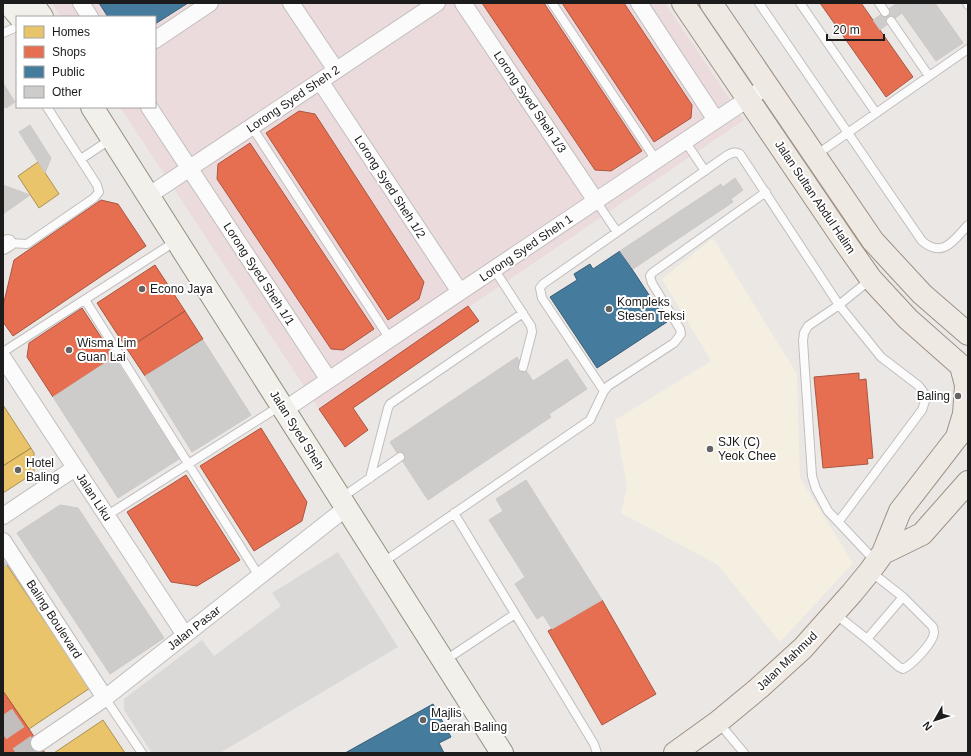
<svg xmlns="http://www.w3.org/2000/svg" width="971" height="756" font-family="Helvetica,sans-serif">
	<rect width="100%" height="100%" fill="#eae7e5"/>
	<path fill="#ecdbdd" d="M52,3H665L744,120L319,409L120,107H155V17H61Z"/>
	<path fill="#f4efe0" d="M713,238L797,374L800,478L853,563L780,642L718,565L621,513L627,487L615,420L711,361L662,279Z"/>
	<path fill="#dad9d8" d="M338,552L398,647L220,753H152L124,710V699L202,640L214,656L281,606L272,593Z"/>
	<path fill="#e9c46a" stroke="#ac9253" d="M38,162L59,194L39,208L18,176Z
		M3,405L31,448L3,466Z
		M31,448L34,453V473L3,493V466Z
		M7,565L90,688L29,729L3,691V568Z
		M103,720L125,753H54Z"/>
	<path fill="#e76f51" stroke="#aa5641" d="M482,3H544L642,151L611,171L595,170Z
		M562,3H624L692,105L691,118L654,142Z
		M820,3H861L913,77L886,97Z
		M299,111L315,114L424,282L419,299L388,320L266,133Z
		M250,143L374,329L343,350L331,349L217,179L218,164Z
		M101,200L118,204L146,246L13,336L3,322V306L14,260Z
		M155,265L185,311L127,349L97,303Z
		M468,306L479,321L353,408L368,430L345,447L319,409Z
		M82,308L114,357L53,397L27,357L29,343Z
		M185,311L203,339L145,376L127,349Z
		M859,373V380L866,379L873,458L867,459L868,464L823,468L814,377Z
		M261,428L307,502L302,521L254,551L200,466Z
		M186,475L240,560L197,586L171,582L127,512Z
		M602,600L656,694L602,725L548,631Z
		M3,691L29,729L45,753H3Z"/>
	<path fill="#457b9d" stroke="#395e76" d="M99,3H188L155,24V17H108Z
		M620,251L667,322L597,368L550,297L577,280L574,274L590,264L593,269Z
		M433,704L451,737L439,743L444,753H345Z"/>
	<path fill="#ceccca" stroke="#cdc9c6" d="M895,3H935L963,43L936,61Z
		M896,4L902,13L880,30L873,20Z
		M3,83L15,102L6,108L3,106Z
		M30,125L51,158L45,173L19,132Z
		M735,178L743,190L731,199L723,187Z
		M721,184L733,202L633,269L620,251Z
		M3,185L30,195L3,214Z
		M203,340L251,415L192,452L145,376Z
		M114,357L161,431L100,470L53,397Z
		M517,357L533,381L567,359L587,389L549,414L551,417L428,500L390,442Z
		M161,431L179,459L118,498L100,470Z
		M526,480L592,584L537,619L515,584L525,577L489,520L503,511L496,499Z
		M60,505L78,508L164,638L110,674L17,533Z
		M3,560L7,565L3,568Z
		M592,584L602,600L552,629L543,615Z"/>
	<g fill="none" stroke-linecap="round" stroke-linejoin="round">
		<path stroke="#c1bebd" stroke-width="16" stroke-dasharray="16 8" stroke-linecap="butt" d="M25,753L39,743"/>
		<path stroke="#c1bebd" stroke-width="22" stroke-dasharray="22 11" stroke-linecap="butt" d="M3,715L29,753"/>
		<defs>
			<path id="lane" d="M552,3L656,160
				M759,3L922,241C943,259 954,240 968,225
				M800,3L876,113
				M879,3L885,12
				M967,3L968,5
				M891,21L929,76
				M3,33L17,27
				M252,127L390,339
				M685,141L705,171
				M816,155L968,49
				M81,159L111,139
				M596,201L617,232
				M8,243L27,244L94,198L99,192L97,185L47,107
				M494,269L531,326L532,332L523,367
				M871,279L839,305L808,326L804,333L803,341L812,476L816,489L828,511L876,562
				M85,300L259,576
				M3,352L176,241
				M604,391L542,298L540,288L543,284L726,156C731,153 735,151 740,154L839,305L881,357L919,386L924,393L926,398L922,410L839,521
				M370,478L388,408L390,404L523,313
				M341,498L400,457
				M454,513L594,744L597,753
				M106,516L280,406
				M382,563L590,420L604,391L608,386L674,343L681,334L680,329L652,283L650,276L652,273L766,192
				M834,613L867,639L899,667L903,669C912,665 933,643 934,633C934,632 933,627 933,627L903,597L871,572
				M867,639L903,597
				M444,661L515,614
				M105,698L142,753
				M719,723L744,753"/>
			<path id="street" d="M81,3L90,17
				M291,3L336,70
				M463,3L596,201
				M639,3L716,120
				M155,40L210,3
				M320,81L460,292
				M149,107L329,380
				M148,196L437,3
				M3,246L8,243
				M3,358L185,635
				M284,410L767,86
				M3,516L75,468
				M3,541L105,698
				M39,743L105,698L346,508"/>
			<path id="secondary" d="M8,3L20,17
				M32,3L42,17
				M92,107L502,753"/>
			<path id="primary" d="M683,3L847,245L871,279L908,319L968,372
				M711,3L873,241L922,294L968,334
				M957,437L964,414L966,385L961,366
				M883,553L922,534L968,482
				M675,753L718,722L759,688L803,648L852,593L870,571L883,553L900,511L968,423"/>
		</defs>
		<use href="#lane" stroke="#c0bebd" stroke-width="10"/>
		<use href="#street" stroke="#c0bebd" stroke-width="18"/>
		<use href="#secondary" stroke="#93907f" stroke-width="24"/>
		<use href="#primary" stroke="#9e9084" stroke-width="24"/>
		<use href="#lane" stroke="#fcfbfb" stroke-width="8"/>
		<use href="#street" stroke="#fcfbfb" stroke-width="16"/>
		<use href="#secondary" stroke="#f2f0ea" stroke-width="22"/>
		<use href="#primary" stroke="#efe9e4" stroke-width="22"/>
	</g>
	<g fill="#646362" stroke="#fff" stroke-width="1.5">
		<circle cx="142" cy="289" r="4"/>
		<circle cx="609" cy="309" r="4"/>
		<circle cx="69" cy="350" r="4"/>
		<circle cx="958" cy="396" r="4"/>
		<circle cx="710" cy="449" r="4"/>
		<circle cx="18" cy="470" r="4"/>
		<circle cx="423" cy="720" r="4"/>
	</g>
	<g text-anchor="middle" stroke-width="4" stroke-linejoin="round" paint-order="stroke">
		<g font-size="12" fill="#1c1c1c" stroke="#fff">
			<text transform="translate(293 99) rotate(-34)" y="4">Lorong Syed Sheh 2</text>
			<text transform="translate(530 102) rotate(56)" y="4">Lorong Syed Sheh 1/3</text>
			<text transform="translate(390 187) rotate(57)" y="4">Lorong Syed Sheh 1/2</text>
			<text transform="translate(815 197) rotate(56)" y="4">Jalan Sultan Abdul Halim</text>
			<text transform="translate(526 248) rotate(-34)" y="4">Lorong Syed Sheh 1</text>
			<text transform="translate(259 274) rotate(57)" y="4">Lorong Syed Sheh 1/1</text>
			<text transform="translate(297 430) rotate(58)" y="4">Jalan Syed Sheh</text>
			<text transform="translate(94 497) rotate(57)" y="4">Jalan Liku</text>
			<text transform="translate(54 619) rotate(57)" y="4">Baling Boulevard</text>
			<text transform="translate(194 628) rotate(-38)" y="4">Jalan Pasar</text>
			<text transform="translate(787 661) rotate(-44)" y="4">Jalan Mahmud</text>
		</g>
		<g font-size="12" fill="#1c1c1c" stroke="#fff" text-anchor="start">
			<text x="150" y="293">Econo Jaya</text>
			<text x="617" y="306">Kompleks<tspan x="617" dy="14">Stesen Teksi</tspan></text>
			<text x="77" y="347">Wisma Lim<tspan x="77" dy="14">Guan Lai</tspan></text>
			<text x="950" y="400" text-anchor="end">Baling</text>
			<text x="718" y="446">SJK (C)<tspan x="718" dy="14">Yeok Chee</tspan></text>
			<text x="26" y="467">Hotel<tspan x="26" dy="14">Baling</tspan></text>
			<text x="431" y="717">Majlis<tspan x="431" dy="14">Daerah Baling</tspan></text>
		</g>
	</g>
	<rect width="971" height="756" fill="none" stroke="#1c1c1c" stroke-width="8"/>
	<rect x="16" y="16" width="140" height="92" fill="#ffffff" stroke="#a4a4a4"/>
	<rect x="24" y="26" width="20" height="12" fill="#e9c46a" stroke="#a4a4a4"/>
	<text x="52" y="36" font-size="12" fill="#1c1c1c">Homes</text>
	<rect x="24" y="46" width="20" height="12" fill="#e76f51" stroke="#a4a4a4"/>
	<text x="52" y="56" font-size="12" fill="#1c1c1c">Shops</text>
	<rect x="24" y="66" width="20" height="12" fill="#457b9d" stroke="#a4a4a4"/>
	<text x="52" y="76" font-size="12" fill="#1c1c1c">Public</text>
	<rect x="24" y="86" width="20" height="12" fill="#ceccca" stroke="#a4a4a4"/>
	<text x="52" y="96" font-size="12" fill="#1c1c1c">Other</text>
	<g transform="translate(935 720) rotate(231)" stroke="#ffffff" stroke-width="3" paint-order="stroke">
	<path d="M0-3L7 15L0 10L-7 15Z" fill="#1c1c1c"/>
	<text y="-6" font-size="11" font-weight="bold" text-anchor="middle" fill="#1c1c1c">N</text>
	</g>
	<path d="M827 34v6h57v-6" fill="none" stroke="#1c1c1c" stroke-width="2"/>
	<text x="833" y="34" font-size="12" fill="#1c1c1c" stroke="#ffffff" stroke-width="3" paint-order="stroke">20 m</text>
</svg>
